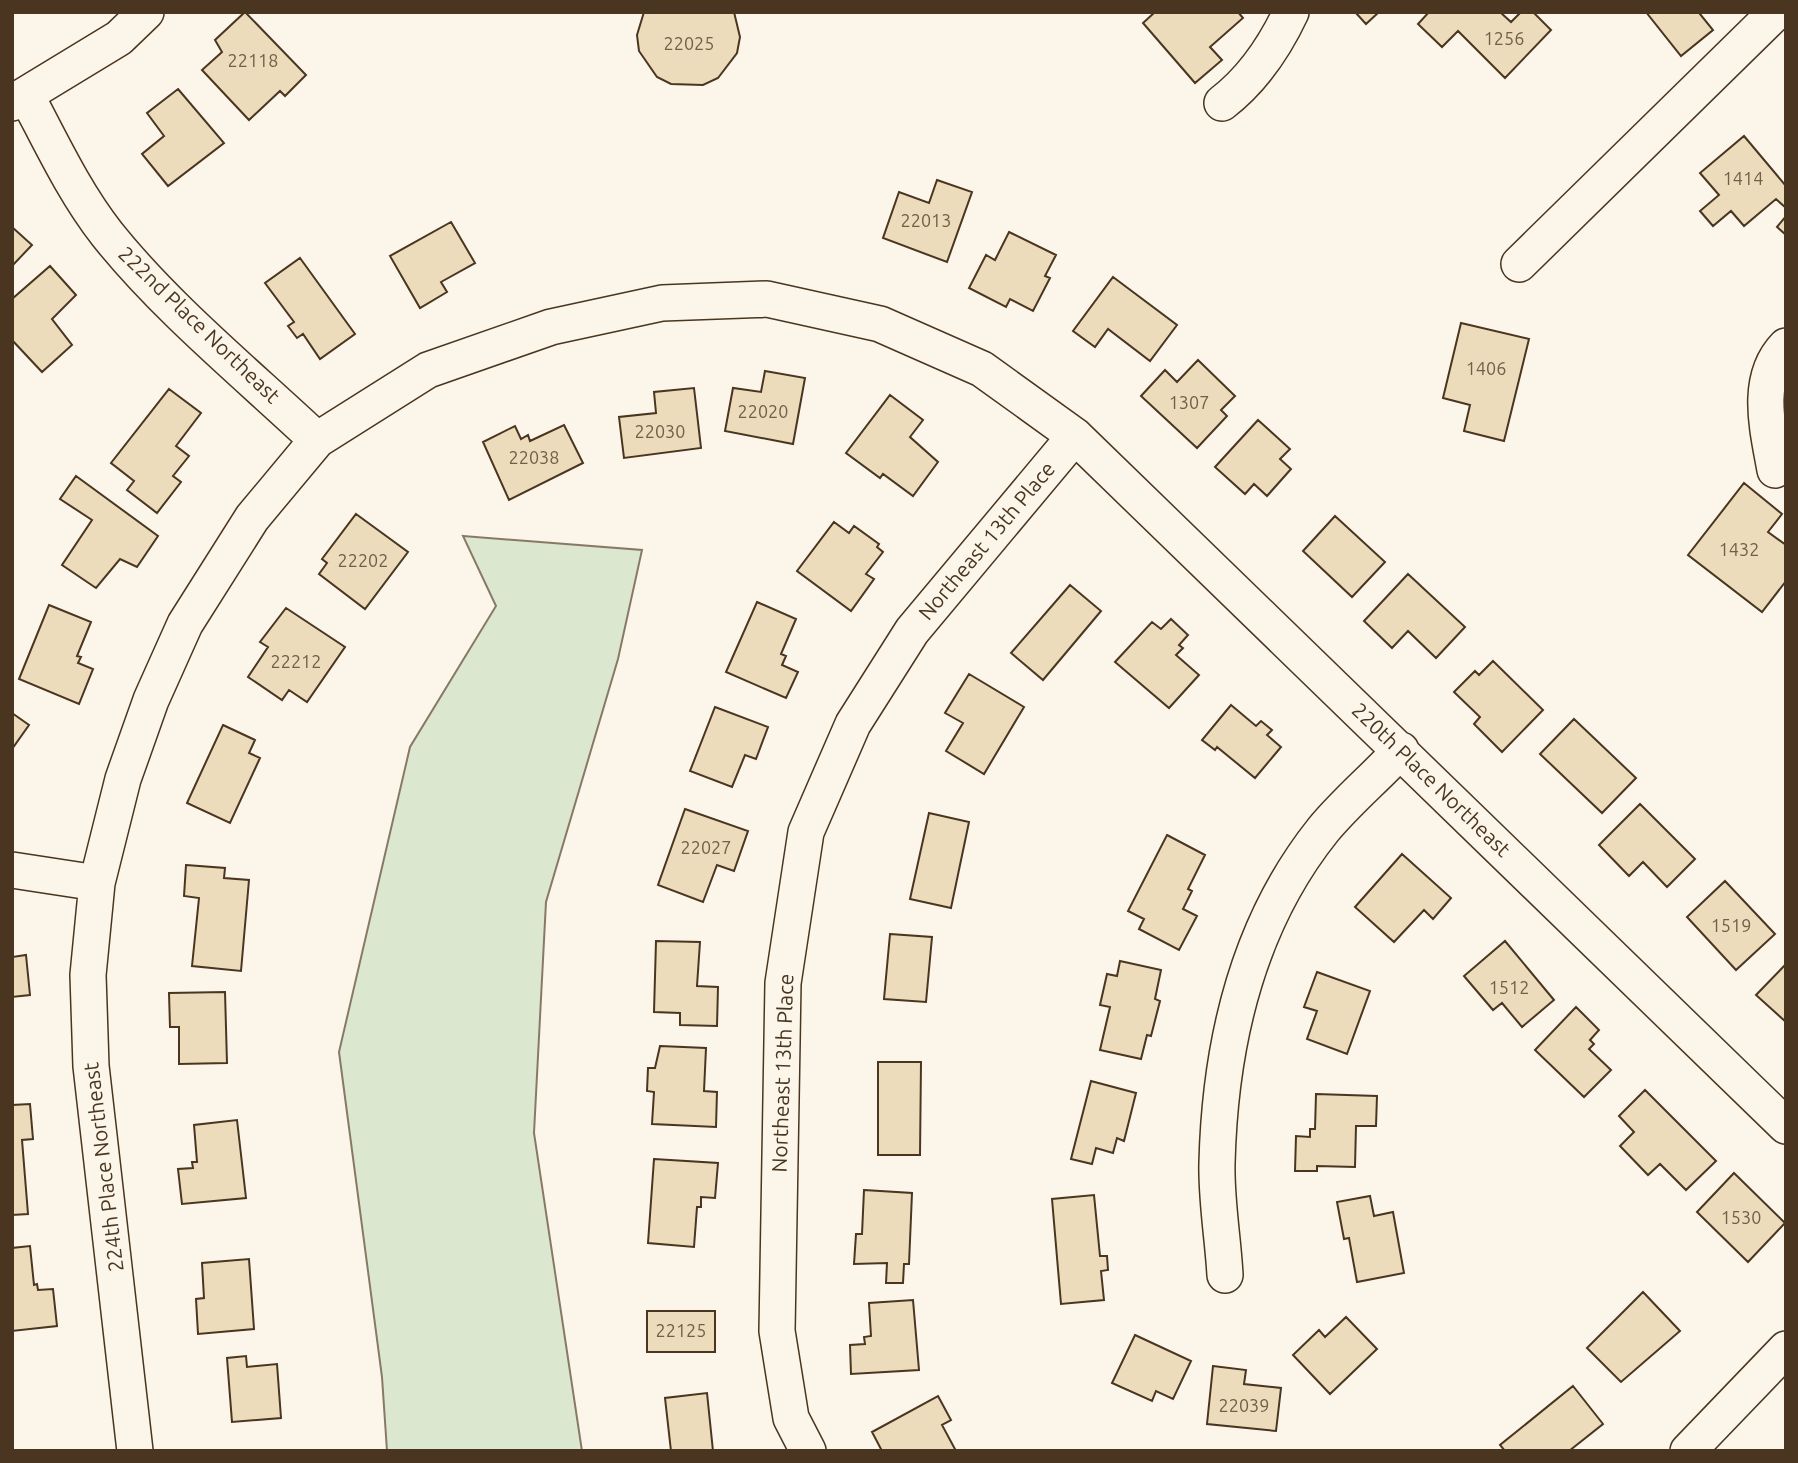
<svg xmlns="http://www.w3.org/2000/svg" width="1798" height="1463" font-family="Ubuntu,sans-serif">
	<rect width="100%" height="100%" fill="#fbf6e9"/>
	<path fill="#dce7d0" stroke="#887966" stroke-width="2" d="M463,536L642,550L618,659L546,902L534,1133L582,1451H387L382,1377L339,1052L410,747L496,606Z"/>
	<path fill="#ecdcbc" stroke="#4a3520" stroke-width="2" d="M245,12L306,75L285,96L280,91L249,120L202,70L222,52L215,40Z
		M644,12H734L740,37L737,53L718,78L703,85L671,84L657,77L639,51L637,35Z
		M1155,12H1238L1243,18L1210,47L1222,60L1195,83L1143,23Z
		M1355,12H1379L1366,24Z
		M1429,12H1500L1511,22L1521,12H1533L1551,30L1505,78L1458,31L1442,47L1418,24Z
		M1646,12H1702L1700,14L1713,30L1681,56Z
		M178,89L224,143L168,186L142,154L164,136L147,113Z
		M1744,136L1786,186V208L1776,199L1744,226L1731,211L1713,226L1700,211L1719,195L1700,173Z
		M937,180L972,192L947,262L883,238L899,192L929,203Z
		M1786,216V235L1777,227Z
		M451,222L475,263L441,282L447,292L420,308L390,256Z
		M12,227L32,245L12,266Z
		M1009,232L1056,255L1045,276L1050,278L1033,311L1010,299L1006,307L969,288L986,255L995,260Z
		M300,258L355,334L320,359L303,334L297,338L288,326L294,322L265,283Z
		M50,266L76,295L52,319L72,345L42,372L12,340V299Z
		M1113,277L1177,325L1150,361L1108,329L1095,347L1073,331Z
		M1461,323L1529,339L1504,441L1464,431L1470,405L1443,398Z
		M1198,360L1235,396L1221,410L1227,416L1197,448L1141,396L1165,370L1177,382Z
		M765,371L805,378L793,444L725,431L733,388L761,392Z
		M694,388L701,448L624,458L619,417L656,413L654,392Z
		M169,389L201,413L176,446L189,456L173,476L181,482L157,513L127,490L134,481L111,463Z
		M890,395L923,420L910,437L938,462L913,496L883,474L880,478L846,453Z
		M1258,420L1290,449L1280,459L1291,469L1267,496L1254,484L1245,494L1215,467Z
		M564,425L583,463L509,500L483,442L515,426L521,439L528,435L530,441Z
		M76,476L158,536L137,567L120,559L96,588L62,565L92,520L60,499Z
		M1744,483L1782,514L1768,532L1786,545V581L1762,612L1688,555Z
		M356,514L408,552L365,609L319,574L327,563L322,559Z
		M1335,516L1385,562L1352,597L1303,551Z
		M834,522L849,533L854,526L879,544L877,547L883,552L866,574L874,579L851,611L797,571Z
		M1408,574L1465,627L1436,658L1408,631L1392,648L1364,621Z
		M1070,585L1101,611L1043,680L1011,653Z
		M757,602L796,619L781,654L786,656L782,665L798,672L786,698L726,672Z
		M49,605L91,622L77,656L81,657L78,663L93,669L79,704L19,679Z
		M286,608L345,647L307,702L289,690L282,700L248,677L268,647L260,642Z
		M1171,619L1188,635L1179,645L1183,648L1176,655L1199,675L1169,708L1115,662L1152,622L1161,629Z
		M1493,661L1543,710L1502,752L1474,724L1480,717L1454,692L1475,671L1479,675Z
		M969,674L1024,707L984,774L946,751L963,723L945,713Z
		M1231,705L1256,726L1261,721L1272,730L1267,735L1281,747L1255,778L1217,747L1215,750L1202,740Z
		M715,707L768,727L756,759L745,755L732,787L690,771Z
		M12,713L29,725L12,749Z
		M1574,719L1636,778L1602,813L1540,754Z
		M223,725L255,740L249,753L260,758L230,823L187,803Z
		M1640,804L1695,859L1667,887L1643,862L1629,876L1599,845Z
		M685,809L748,831L734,871L717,865L703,902L658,885Z
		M929,813L969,822L951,908L910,899Z
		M1167,835L1205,855L1188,889L1192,891L1183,909L1197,916L1179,950L1139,929L1144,919L1128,911Z
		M1402,854L1451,898L1433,919L1424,910L1394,942L1355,907Z
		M186,865L225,868L224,878L249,880L241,971L192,966L199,898L184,896Z
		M1725,881L1775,934L1736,970L1687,917Z
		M890,934L932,937L926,1002L884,999Z
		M656,941L700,942L697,986L718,987L717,1026L680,1025V1013L654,1012Z
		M1505,941L1554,1000L1522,1027L1502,1003L1493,1010L1464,976Z
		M26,955L30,995L12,997V957Z
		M1120,961L1161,970L1155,999L1160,1001L1151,1036L1147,1035L1141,1059L1100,1050L1110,1007L1100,1005L1107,974L1117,976Z
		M1786,964V1022L1756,995Z
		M1317,972L1370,991L1347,1054L1307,1039L1317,1011L1304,1007Z
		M225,992L227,1063L179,1064V1027H170L169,993Z
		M1576,1007L1599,1030L1590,1040L1594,1044L1589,1049L1611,1070L1584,1097L1535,1050Z
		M660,1046L706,1048L704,1091L717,1092L716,1127L652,1124L654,1092L647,1091L648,1068H655Z
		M878,1062H921L920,1155H878Z
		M1091,1081L1136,1093L1124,1141L1117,1138L1113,1153L1096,1148L1092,1164L1071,1159Z
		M1645,1090L1716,1161L1686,1190L1660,1164L1648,1175L1620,1146L1634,1132L1619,1116Z
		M1316,1094L1377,1096L1376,1126H1356L1355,1167L1317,1166V1171H1295L1296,1136L1310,1137V1129H1315Z
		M30,1104L33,1139L22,1140L28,1214L12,1215V1105Z
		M237,1120L246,1198L182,1204L178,1169L193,1168L192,1162H197L194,1125Z
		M654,1159L718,1163L715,1198L701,1197V1207H697L694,1247L648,1243Z
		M1734,1173L1785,1223L1748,1262L1697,1212Z
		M864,1190L912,1193L909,1264H904L903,1283H886L887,1263L854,1264L856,1234H862Z
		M1094,1195L1100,1256H1107L1108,1270L1101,1271L1104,1300L1061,1304L1052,1199Z
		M1370,1196L1374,1216L1393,1212L1404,1273L1357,1282L1349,1238L1344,1239L1337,1202Z
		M30,1246L34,1285L37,1284L38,1290L53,1289L57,1326L12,1331V1248Z
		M249,1259L254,1329L198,1334L196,1299L204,1298L202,1263Z
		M1643,1292L1680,1331L1621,1382L1587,1348Z
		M913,1300L919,1370L851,1374L850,1345L865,1344L864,1337L871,1336L869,1303Z
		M647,1311H715V1352H647Z
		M1346,1317L1377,1349L1330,1394L1293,1355L1319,1330L1325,1337Z
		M1135,1335L1191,1361L1173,1399L1156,1391L1152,1401L1112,1383Z
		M246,1356L247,1367L277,1364L281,1418L232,1422L227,1358Z
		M1213,1366L1246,1370L1244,1384L1281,1388L1276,1431L1207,1424Z
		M1573,1386L1603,1424L1569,1451H1505L1500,1445Z
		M707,1393L713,1451H671L665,1398Z
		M938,1396L951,1420L942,1425L956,1451H882L872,1432Z"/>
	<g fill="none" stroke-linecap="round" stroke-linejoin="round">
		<defs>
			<path id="minor" d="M26,95C51,142 74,192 107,234C166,308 248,375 317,440
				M12,103L119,38L146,12
				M1222,103C1252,80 1275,46 1291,12
				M1519,264L1776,12
				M1775,470C1768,430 1754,379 1786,346
				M12,870L97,883
				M1225,1275C1223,1238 1216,1200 1217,1163C1220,1044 1247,925 1323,830C1346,802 1376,777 1401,750
				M135,1451L91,1066L88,975L97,883L123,779L151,700L185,624L252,518L317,440L428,370L551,327L662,303L767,299L880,324L982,369L1075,436L1786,1126
				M808,1451L791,1418L777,1331L783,983L806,832L853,724L912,631L1075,436
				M1688,1451L1786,1349"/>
		</defs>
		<use href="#minor" stroke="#4a3520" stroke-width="38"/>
		<use href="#minor" stroke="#fbf6e9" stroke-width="35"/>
	</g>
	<g text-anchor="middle" stroke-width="5" stroke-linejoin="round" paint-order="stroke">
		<g font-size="18" fill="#725f47">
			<text x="1504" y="45">1256</text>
			<text x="689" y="50">22025</text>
			<text x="253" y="67">22118</text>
			<text x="1743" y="185">1414</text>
			<text x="926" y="227">22013</text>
			<text x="1486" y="375">1406</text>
			<text x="1189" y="409">1307</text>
			<text x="763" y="418">22020</text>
			<text x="660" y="438">22030</text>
			<text x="534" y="464">22038</text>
			<text x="1739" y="556">1432</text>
			<text x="363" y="567">22202</text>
			<text x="296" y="668">22212</text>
			<text x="706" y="854">22027</text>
			<text x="1731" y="932">1519</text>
			<text x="1509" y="994">1512</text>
			<text x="1741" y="1224">1530</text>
			<text x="681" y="1337">22125</text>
			<text x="1244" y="1412">22039</text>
		</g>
		<g font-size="21" fill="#4a3520" stroke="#fbf6e9">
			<text transform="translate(199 325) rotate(44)" y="7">222nd Place Northeast</text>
			<text transform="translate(987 541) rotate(-50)" y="7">Northeast 13th Place</text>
			<text transform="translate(1431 780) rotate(44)" y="7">220th Place Northeast</text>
			<text transform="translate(783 1073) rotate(-88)" y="7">Northeast 13th Place</text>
			<text transform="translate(104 1167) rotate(-97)" y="7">224th Place Northeast</text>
		</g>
	</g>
	<rect width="1798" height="1463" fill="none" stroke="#4a3520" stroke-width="28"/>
</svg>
